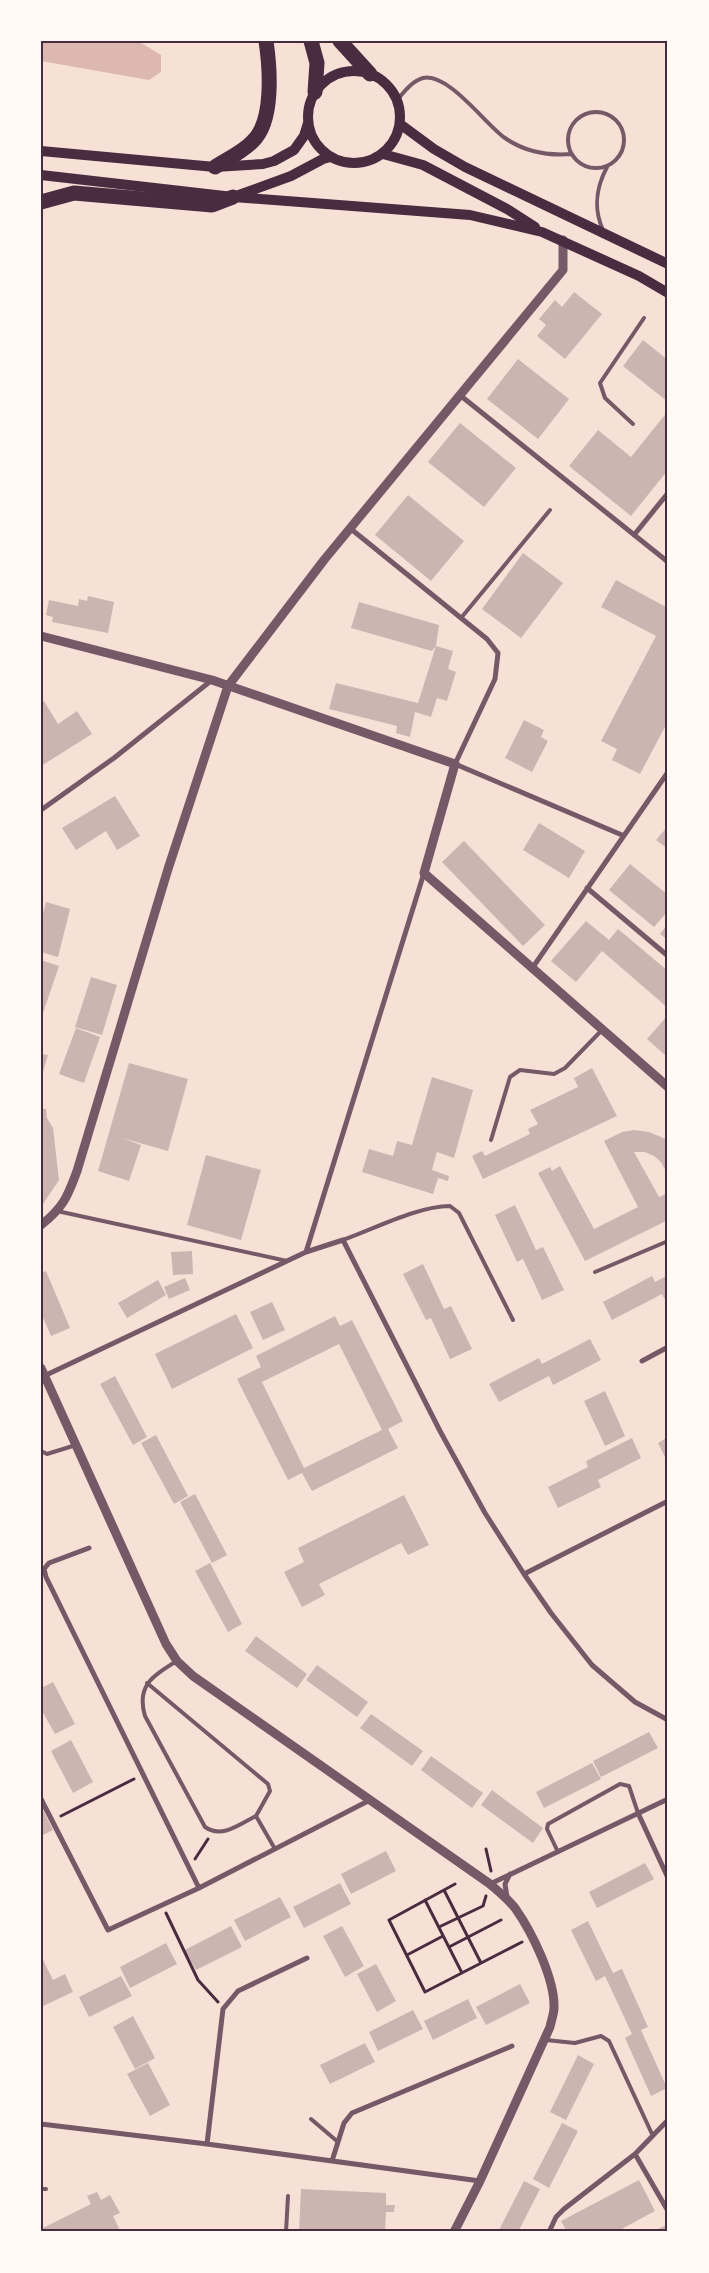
<svg xmlns="http://www.w3.org/2000/svg" width="709" height="2273" font-family="'Playfair Display',serif">
	<rect width="100%" height="100%" fill="#f7e1d7"/>
	<path fill="#dcb8b0" d="M41,41H138L161,55V72L149,80L41,61Z"/>
	<path fill="#ccb4b1" fill-rule="evenodd" d="M574,292L602,314L565,359L537,336L546,325L539,319L555,300L562,307Z
		M643,340L668,360V402L623,366Z
		M518,359L569,399L538,439L487,399Z
		M668,411V470L631,516L569,466L598,430L631,457Z
		M460,423L516,468L484,507L428,462Z
		M408,495L464,541L431,581L375,535Z
		M523,553L563,583L521,638L482,609Z
		M616,580L668,608V721L640,774L612,760L617,749L601,741L656,636L601,607Z
		M88,596L114,602L108,633L52,622L53,617L46,615L49,600L78,606L79,599L87,601Z
		M359,602L439,625L436,646L453,651L448,669L456,672L447,701L437,698L431,717L415,712L410,737L396,733L397,726L329,709L336,683L418,703L436,646L432,651L351,628Z
		M44,701L58,724L77,711L92,734L41,766V703Z
		M524,720L544,730L541,737L548,741L532,772L505,758Z
		M115,796L140,836L117,850L106,831L76,850L62,828Z
		M539,823L585,851L569,878L523,850Z
		M668,826V849L656,840Z
		M464,841L545,925L523,946L442,862Z
		M630,864L668,895V911L654,927L609,890Z
		M46,902L70,909L58,957L41,952V921Z
		M586,921L609,940L618,929L668,971V1008L602,951L576,982L551,961Z
		M668,924V940L660,934Z
		M41,960L59,966L42,1016H41Z
		M91,977L117,985L102,1035L75,1027Z
		M668,1015V1052L665,1055L647,1039Z
		M76,1028L100,1037L84,1083L59,1074Z
		M41,1054L48,1055L42,1075H41Z
		M129,1063L188,1079L168,1151L122,1138L141,1145L129,1181L98,1171Z
		M592,1068L617,1116L483,1179L472,1156L482,1151L485,1156L530,1134L528,1129L538,1124L530,1110L578,1087L574,1078Z
		M432,1077L473,1090L454,1158L437,1152L432,1170L449,1176L448,1181L438,1178L433,1194L362,1172L369,1149L393,1156L397,1141L412,1145Z
		M41,1109H46L47,1118L53,1128L59,1180L41,1207Z
		M634,1130L649,1132L668,1140V1175L661,1162L654,1156L645,1152H634L659,1197L668,1193V1220L585,1261L538,1173L550,1167L552,1171L560,1166L594,1229L638,1207L604,1141L622,1132Z
		M206,1155L261,1170L241,1240L187,1225Z
		M515,1205L536,1250L543,1247L564,1290L542,1300L523,1259L517,1262L495,1215Z
		M192,1251L193,1274L173,1275L171,1252Z
		M423,1264L444,1309L451,1306L472,1349L450,1359L431,1318L426,1320L403,1274Z
		M46,1271L70,1328L51,1336L41,1313V1273Z
		M668,1275V1305L662,1294L612,1320L603,1302L652,1276L655,1282Z
		M185,1278L190,1290L169,1299L164,1287Z
		M158,1280L166,1295L127,1318L118,1303Z
		M272,1302L285,1330L263,1340L250,1312Z
		M236,1314L253,1348L172,1389L155,1354Z
		M335,1316L340,1326L352,1320L403,1421L388,1429L398,1448L312,1491L302,1473L288,1480L237,1379L261,1367L256,1356ZM339,1344L382,1430L304,1468L262,1382Z
		M590,1339L601,1360L553,1385L549,1376L499,1402L489,1384L539,1358L542,1364Z
		M115,1376L147,1437L133,1445L100,1384Z
		M605,1391L625,1436L605,1446L584,1401Z
		M156,1435L188,1496L174,1504L141,1443Z
		M668,1437V1463L658,1443Z
		M632,1438L641,1458L598,1480L601,1487L558,1508L548,1487L588,1467L586,1461Z
		M195,1494L227,1555L212,1563L180,1502Z
		M404,1495L429,1545L408,1555L401,1543L319,1584L325,1595L302,1607L284,1572L304,1562L298,1548Z
		M210,1563L242,1624L228,1632L195,1571Z
		M256,1636L307,1674L297,1688L245,1651Z
		M317,1665L368,1702L357,1717L306,1680Z
		M53,1682L75,1724L55,1734L41,1709V1688Z
		M371,1714L423,1751L412,1766L360,1728Z
		M649,1732L658,1748L601,1777L593,1761Z
		M71,1740L93,1782L73,1793L51,1751Z
		M431,1756L483,1793L472,1808L421,1770Z
		M592,1763L601,1779L544,1808L536,1792Z
		M492,1790L543,1828L533,1843L481,1805Z
		M43,1810L53,1830L41,1836V1811Z
		M386,1851L396,1871L351,1894L341,1874Z
		M645,1863L654,1879L597,1908L589,1892Z
		M340,1883L351,1904L304,1928L293,1907Z
		M280,1897L291,1917L245,1941L234,1920Z
		M588,1921L613,1973L622,1969L648,2027L641,2030L667,2088L651,2096L625,2038L632,2034L605,1976L596,1981L571,1930Z
		M231,1926L242,1947L196,1970L185,1950Z
		M342,1926L364,1966L345,1977L323,1936Z
		M166,1943L177,1964L130,1988L120,1967Z
		M41,1956L53,1980L65,1974L73,1992L41,2007Z
		M376,1964L396,2001L377,2012L357,1974Z
		M121,1976L132,1996L89,2017L79,1997Z
		M520,1984L530,2003L486,2025L476,2007Z
		M468,1999L477,2018L433,2040L424,2021Z
		M413,2010L423,2029L378,2051L369,2032Z
		M133,2016L155,2058L135,2069L113,2027Z
		M365,2043L375,2062L330,2084L320,2065Z
		M578,2055L594,2064L566,2120L550,2112Z
		M148,2063L170,2105L150,2116L127,2074Z
		M562,2123L578,2131L549,2188L533,2179Z
		M639,2180L655,2211L616,2232H567L561,2221Z
		M524,2181L540,2189L518,2232H498Z
		M301,2189L386,2193V2205H395L394,2212H386L385,2232H299Z
		M97,2192L101,2200L110,2195L120,2213L113,2216L119,2228L112,2232H41V2229L91,2204L87,2196Z
		M668,2224V2232H652Z"/>
	<g fill="none" stroke-linecap="round" stroke-linejoin="round">
		<path stroke="#4a2c40" stroke-width="3" d="M61,1816L134,1779
			M486,1849L491,1871
			M195,1859L208,1839
			M455,1884L389,1920L425,1992L522,1942
			M444,1890L481,1963
			M425,1900L462,1973
			M166,1913L198,1980L218,2002
			M439,1927L483,1906L486,1896
			M449,1947L501,1920
			M407,1955L443,1936"/>
		<path stroke="#755966" stroke-width="4" d="M397,100C404,92 412,81 423,78C448,72 486,125 505,138C525,152 548,156 572,154
			M568 140a28 28 0 1 1 56 0a28 28 0 1 1-56 0Z
			M603,230C593,208 596,188 607,167
			M633,424L605,398L600,383L644,318
			M461,618L550,510
			M491,1140L510,1077L520,1070L554,1074L565,1068L602,1030
			M57,1211L287,1261
			M343,1240C374,1229 418,1206 450,1206L459,1213L513,1320
			M595,1272L668,1241
			M41,1451L47,1454L76,1445
			M177,1661C153,1675 136,1686 145,1716L205,1827C222,1839 240,1824 256,1816
			M147,1683L268,1784L270,1791L256,1816L275,1849
			M558,1852L547,1829L548,1824L620,1784L629,1786L638,1813
			M546,2040L575,2043L601,2036L609,2041L652,2134
			M311,2119L338,2142
			M41,2189H46
			M286,2232L288,2196"/>
		<path stroke="#755966" stroke-width="5" d="M461,396L668,562
			M351,529L487,639L498,653L495,679L455,764L622,835
			M634,535L668,493
			M41,810L114,758L212,680
			M587,888L668,956
			M533,967L668,772
			M306,1252L424,873
			M642,1361L668,1347
			M44,1376L306,1252L343,1240L440,1431L485,1513L524,1574L551,1613L592,1665L635,1702L668,1720
			M89,1548L49,1563L44,1569L46,1577L199,1888
			M524,1574L668,1501
			M41,1799L108,1930L199,1888L370,1800
			M638,1813L668,1878
			M490,1884L668,1799
			M507,1897L505,1884L510,1874
			M668,2120L635,2154L668,2211
			M41,2124L207,2144L480,2181
			M207,2144L223,2009L238,1991L307,1958
			M332,2161L344,2123L352,2113L512,2046
			M549,2232L556,2217L564,2209L635,2154"/>
		<path stroke="#755966" stroke-width="9" d="M41,636L212,680L455,764L424,873L668,1087
			M41,1225C63,1208 68,1196 77,1171L168,869L228,686L324,560L563,270V240
			M41,1368L166,1644L177,1661L193,1676L490,1884C498,1891 508,1899 515,1908C532,1932 555,1979 554,2008C554,2014 551,2021 550,2027L480,2181L454,2232"/>
		<path stroke="#4a2c40" stroke-width="10" d="M308 117a46 46 0 1 1 92 0a46 46 0 1 1-92 0Z
			M400,124L434,149L465,167L668,264
			M41,151L215,167L263,164L274,161L294,150L304,136L308,123
			M383,154L423,165L507,209L535,227
			M41,175L233,197L470,215L542,232L639,276L668,293
			M236,196L291,176L323,159L331,157"/>
		<path stroke="#4a2c40" stroke-width="15" d="M311,41L317,63L315,92
			M340,41L370,74
			M215,167C227,159 243,152 253,141C274,121 270,68 266,41
			M41,202L74,193L212,205L233,197"/>
	</g>
	<rect width="709" height="2273" fill="none" stroke="#fffaf5" stroke-width="85"/>
	<rect x="42" y="42" width="624" height="2188" fill="none" stroke="#4a2c40" stroke-width="2"/>
</svg>
